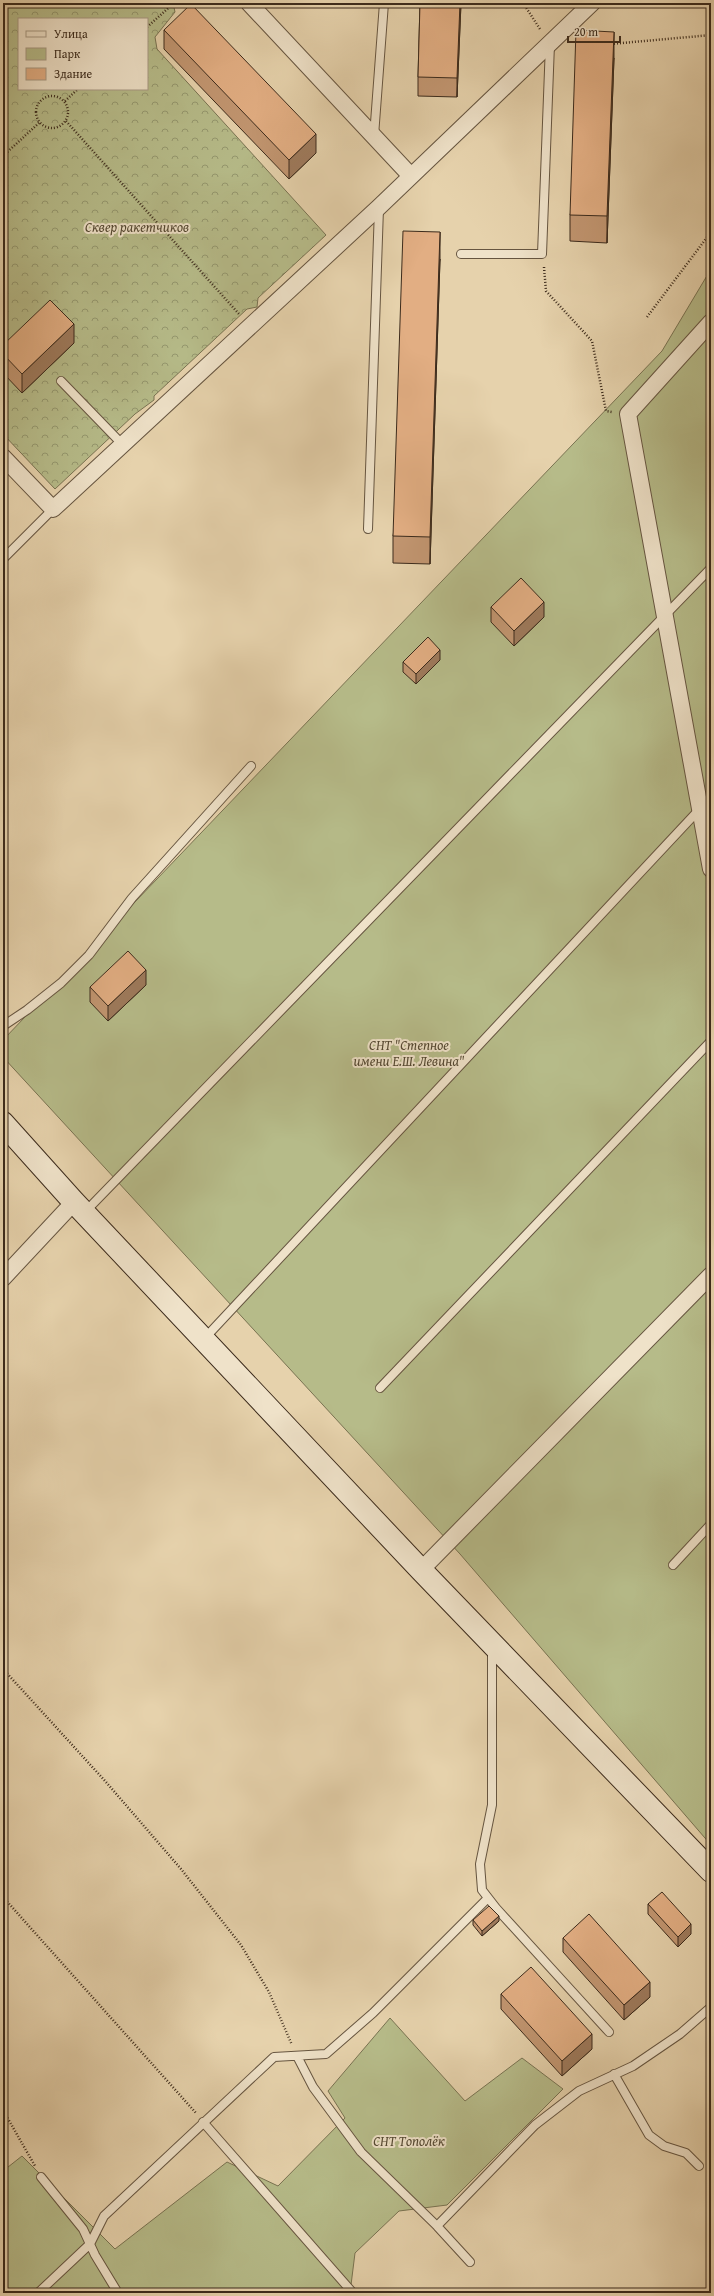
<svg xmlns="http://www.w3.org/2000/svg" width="714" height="2296" font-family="'Gentium Book Plus',serif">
	<defs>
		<pattern id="forest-crowns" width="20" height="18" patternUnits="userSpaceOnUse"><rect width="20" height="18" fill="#b6bb89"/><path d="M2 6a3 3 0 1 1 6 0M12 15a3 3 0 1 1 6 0" fill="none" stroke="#95986f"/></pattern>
	</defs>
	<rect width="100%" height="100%" fill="#e6d2ac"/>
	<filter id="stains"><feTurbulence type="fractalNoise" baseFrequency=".005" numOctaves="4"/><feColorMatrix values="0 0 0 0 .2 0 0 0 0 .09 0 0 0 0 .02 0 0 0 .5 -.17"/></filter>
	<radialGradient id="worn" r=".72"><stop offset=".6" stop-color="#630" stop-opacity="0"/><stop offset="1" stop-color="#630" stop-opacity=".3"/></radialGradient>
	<path fill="#b6bb89" stroke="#797352" d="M711,269V1845L460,1554L3,1057V1040L662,351Z
		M390,2018L465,2101L522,2058L563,2089L447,2205L399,2211L355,2253L350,2293H3V2171L22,2156L115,2249L227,2162L278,2186L345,2118L328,2091Z"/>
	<path fill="url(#forest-crowns)" stroke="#797352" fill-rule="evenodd" d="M3,3H173L175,12L155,37L157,49L326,235L258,298L257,307L247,309L154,396V400L135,414L55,489L3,434ZM19,19H147V89H19Z"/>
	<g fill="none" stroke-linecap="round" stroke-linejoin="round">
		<defs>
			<path id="lane" d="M374,136L384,3
				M461,254H542L550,44
				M61,381L123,445
				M368,529L379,208
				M3,559L53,509
				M3,1026L27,1010L61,983L89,955L132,898L251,766
				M85,1212L711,568
				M204,1339L711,797
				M380,1388L711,1041
				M673,1565L711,1524
				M492,1650V1805L480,1864L482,1890L496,1908L609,2032
				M297,2056L313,2087L361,2152L437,2226L470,2262
				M614,2074L649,2135L664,2146L686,2153L699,2166
				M203,2122L353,2293
				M41,2177L83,2229L95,2255L118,2293
				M437,2226L535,2125L579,2091L633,2066L680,2034L711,2007
				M38,2293L90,2244L104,2216L274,2057L326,2054L373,2013L488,1898"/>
			<path id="street" d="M249,3L410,175
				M711,322L628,414L711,869
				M3,457L53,509L379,207L592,3
				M3,1278L74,1202
				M421,1570L711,1275"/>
			<path id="secondary" d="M3,1123L74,1202L421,1570L711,1871"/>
		</defs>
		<use href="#lane" stroke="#665540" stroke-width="10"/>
		<use href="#street" stroke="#665540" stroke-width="18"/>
		<use href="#secondary" stroke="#3c2b1c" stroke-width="24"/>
		<path stroke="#3c2b1c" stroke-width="2.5" stroke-dasharray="1 2" stroke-linecap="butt" d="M523,3L540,29
			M147,27L174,3
			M611,44L711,35
			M36 112a16 16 0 1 1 32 0a16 16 0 1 1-32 0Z
			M65,101L78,89
			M66,121L239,314
			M3,156L40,122
			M544,267L546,291L592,341L606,411L612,412
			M647,317L711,232
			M3,1669L106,1782L181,1869L241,1945L269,1992L292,2045
			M3,1897L196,2113
			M3,2110L35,2166"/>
		<use href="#lane" stroke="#efe2c9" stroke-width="8"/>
		<use href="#street" stroke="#efe2c9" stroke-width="16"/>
		<use href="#secondary" stroke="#efe2c9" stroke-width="22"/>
	</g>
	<path fill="#c29671" stroke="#3c2b1c" d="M420,3H461L457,97L418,96V77Z
		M164,30L316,153L289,179L164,49Z
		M614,58L607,243L570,241V215Z
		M440,259L430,564L393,563V536Z
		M74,343L22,393L3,373V345Z
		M491,607L544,617L514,646L491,622Z
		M440,660L416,684L403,672V662Z
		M146,985L108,1021L90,1002V987Z
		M648,1904L691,1934L678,1947L648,1914Z
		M473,1920L499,1921L482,1936L473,1925Z
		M563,1938L650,1997L624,2020L563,1952Z
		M501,1994L592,2049L562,2076L501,2009Z"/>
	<path fill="#9e7a5c" stroke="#3c2b1c" d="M460,3H461L457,97V78Z
		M614,32V58L607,243V216Z
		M316,134V153L289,179V160Z
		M440,232V259L430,564V537Z
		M74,324V343L22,393V374Z
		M544,602V617L514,646V631Z
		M440,650V660L416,684V674Z
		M146,970V985L108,1021V1006Z
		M499,1916V1921L482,1936V1931Z
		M691,1924V1934L678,1947V1937Z
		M650,1982V1997L624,2020V2005Z
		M592,2034V2049L562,2076V2061Z"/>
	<path fill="#e2ae83" stroke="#3c2b1c" d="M420,3H460L457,78L418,77Z
		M191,4L316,134L289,160L164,30Z
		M576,30L614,32L607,216L570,215Z
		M403,231L440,232L430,537L393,536Z
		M50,300L74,324L22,374L3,354V345Z
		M521,578L544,602L514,631L491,607Z
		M428,637L440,650L416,674L403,662Z
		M128,951L146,970L108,1006L90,987Z
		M662,1892L691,1924L678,1937L648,1904Z
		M489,1906L499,1916L482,1931L473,1920Z
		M589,1914L650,1982L624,2005L563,1938Z
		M531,1967L592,2034L562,2061L501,1994Z"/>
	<g text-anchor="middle" stroke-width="4" stroke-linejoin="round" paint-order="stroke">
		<g font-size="14" font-style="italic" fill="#544832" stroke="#efe2c9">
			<text x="137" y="232">Сквер ракетчиков</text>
			<text x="409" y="1050">СНТ "Степное<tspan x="409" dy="16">имени Е.Ш. Левина"</tspan></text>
			<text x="409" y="2146">СНТ Тополёк</text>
		</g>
	</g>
	<rect width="714" height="2296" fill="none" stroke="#e6d2ac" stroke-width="16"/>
	<rect x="4" y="4" width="706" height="2288" fill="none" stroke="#3c2b1c" stroke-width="2"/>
	<rect x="8" y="8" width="698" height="2280" fill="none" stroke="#3c2b1c"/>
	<rect x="18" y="18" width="130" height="72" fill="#efe2c9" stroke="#a79984"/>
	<rect x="26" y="31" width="20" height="6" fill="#efe2c9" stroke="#a79984"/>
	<text x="54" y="38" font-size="12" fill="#3c2b1c">Улица</text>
	<rect x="26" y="48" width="20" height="12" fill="#b6bb89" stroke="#a79984"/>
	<text x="54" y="58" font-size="12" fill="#3c2b1c">Парк</text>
	<rect x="26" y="68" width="20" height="12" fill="#e2ae83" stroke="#a79984"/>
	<text x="54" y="78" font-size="12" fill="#3c2b1c">Здание</text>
	<path d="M568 36v6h52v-6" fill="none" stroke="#3c2b1c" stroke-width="2"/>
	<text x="574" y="36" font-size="12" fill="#3c2b1c" stroke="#efe2c9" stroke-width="3" paint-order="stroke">20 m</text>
	<rect width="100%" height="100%" filter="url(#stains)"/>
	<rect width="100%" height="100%" fill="url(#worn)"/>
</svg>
